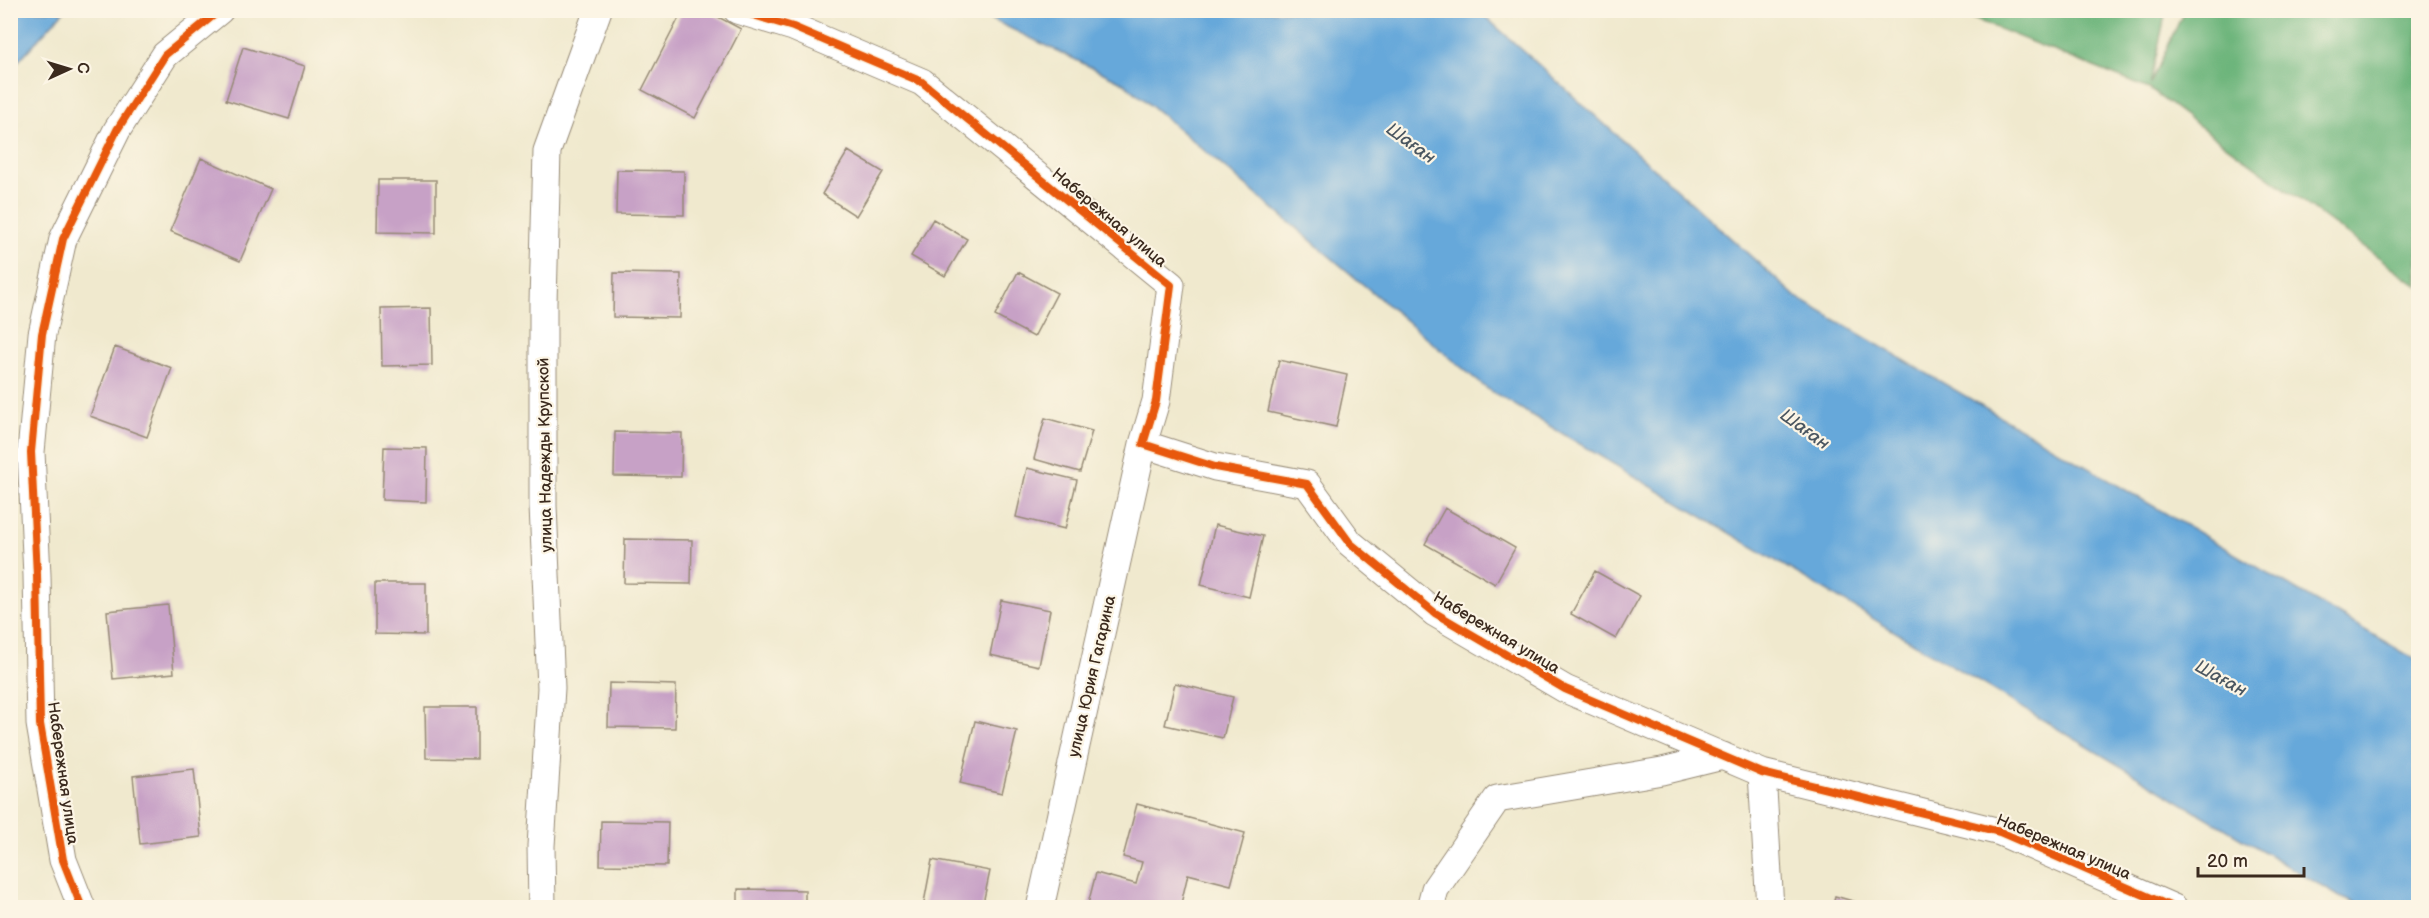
<svg xmlns="http://www.w3.org/2000/svg" width="2429" height="918" font-family="'Balsamiq Sans',sans-serif">
	<rect width="100%" height="100%" fill="#fcf5e5"/>
	<filter id="ink" filterUnits="userSpaceOnUse"><feTurbulence type="fractalNoise" baseFrequency=".0167" numOctaves="2"/><feDisplacementMap in="SourceGraphic" scale="12" xChannelSelector="R" yChannelSelector="G"/><feConvolveMatrix kernelMatrix="1 2 1 2 8 2 1 2 1" color-interpolation-filters="sRGB"/></filter>
	<filter id="wash" filterUnits="userSpaceOnUse"><feTurbulence type="fractalNoise" baseFrequency=".008" numOctaves="4" result="noise"/><feDisplacementMap in="SourceGraphic" scale="24" xChannelSelector="R" yChannelSelector="G"/><feGaussianBlur stdDeviation="1.35" result="paint"/><feColorMatrix in="noise" values="0 0 0 0 0 0 0 0 0 0 0 0 0 0 0 0 0 1.4 0 .05"/><feComposite in="paint" operator="in"/></filter>
	<g filter="url(#wash)">
		<rect width="100%" height="100%" fill="#f0e9ce"/>
		<path fill="#6db57b" stroke="#54704c" stroke-width="1.5" d="M1954,11H2166L2150,85L2184,11H2418V286L2149,89Z"/>
		<path fill="#66a8da" stroke="#50697c" stroke-width="1.5" d="M11,10L64,11L11,69L10,11Z
			M974,11H1479L1796,297L2418,661V907H2365L2340,897L1486,388L1124,83Z"/>
		<g id="blocks">
			<path fill="#c7a1c6" d="M683,10H705L741,29L695,118L642,90Z
				M243,47L305,66L289,119L226,100Z
				M848,151L883,172L856,216L822,194Z
				M201,158L271,189L240,261L170,231Z
				M617,170L684,171V215L616,214Z
				M378,180H436V233L377,232Z
				M933,219L967,239L945,276L911,256Z
				M1018,272L1057,293L1034,337L995,316Z
				M614,273L681,274L680,318L613,317Z
				M431,308L432,365L382,366L381,309Z
				M115,347L172,368L147,437L90,416Z
				M1279,360L1347,375L1336,427L1268,412Z
				M1045,418L1092,431L1080,472L1034,459Z
				M615,432L682,433L681,477L614,476Z
				M384,447L427,448L426,502L382,500Z
				M1027,468L1077,480L1065,529L1016,517Z
				M1445,508L1515,548L1495,584L1425,544Z
				M1215,525L1263,536L1249,597L1201,585Z
				M625,539L692,540L691,584L624,583Z
				M1595,571L1640,596L1616,639L1571,614Z
				M375,583H426V635L375,634Z
				M1001,600L1050,610L1039,666L990,655Z
				M168,605L174,673L113,679L107,611Z
				M609,683L676,685L675,728L608,727Z
				M1175,683L1233,697L1223,738L1165,725Z
				M425,707H477V759L426,758Z
				M975,721L1017,731L1002,793L960,783Z
				M194,769L201,837L140,844L133,776Z
				M1137,804L1245,833L1231,885L1188,874L1180,908H1087L1096,873L1136,884L1142,862L1123,857Z
				M601,821L668,822L667,866L600,865Z
				M932,860L990,871L982,908H923Z
				M738,889L805,890V908H738Z
				M1835,896L1874,907V908H1832Z"/>
		</g>
	</g>
	<g filter="url(#ink)">
		<use href="#blocks" fill-opacity="0" stroke="#968a76" stroke-width="1.5"/>
		<g fill="none" stroke-linecap="round" stroke-linejoin="round">
			<defs>
				<path id="street" d="M737,10L793,27L922,82L1171,285L1156,401L1143,444L1215,467L1307,484L1350,543L1435,613L1565,689L1762,773L2000,832L2174,908
					M1762,773L1770,908
					M82,908L63,860L40,724L37,575L31,452L42,334L63,239L117,130L165,55L220,10
					M542,908L541,846L551,688L543,506V303L547,151L598,10
					M1040,908L1143,444
					M1430,908L1435,889L1497,799L1662,771L1723,756"/>
			</defs>
			<use href="#street" stroke="#968a76" stroke-width="29"/>
			<use href="#street" stroke="#fff" stroke-width="27"/>
			<defs>
				<path id="cycleway" d="M737,10L793,27L922,82L1171,285L1156,401L1143,444L1215,467L1307,484L1350,543L1435,613L1565,689L1762,773L2000,832L2174,908
					M82,908L63,860L40,724L37,575L31,452L42,334L63,239L117,130L165,55L220,10"/>
			</defs>
			<use href="#cycleway" stroke="#fcf5e5" stroke-width="11"/>
			<use href="#cycleway" stroke="#e8590c" stroke-width="8"/>
		</g>
	</g>
	<g text-anchor="middle" stroke-width="4.5" stroke-linejoin="round" paint-order="stroke">
		<g font-size="16" fill="#3b2a1e" stroke="#fcf5e5">
			<text transform="translate(1110 217) rotate(40)" y="6">Набережная улица</text>
			<text transform="translate(544 455) rotate(-91)" y="6">улица Надежды Крупской</text>
			<text transform="translate(1497 632) rotate(31)" y="6">Набережная улица</text>
			<text transform="translate(1091 676) rotate(-77)" y="6">улица Юрия Гагарина</text>
			<text transform="translate(64 773) rotate(82)" y="6">Набережная улица</text>
			<text transform="translate(2064 846) rotate(23)" y="6">Набережная улица</text>
		</g>
		<g font-size="18" font-style="italic" fill="#4a5660" stroke="#fcf5e5">
			<text transform="translate(1411 143) rotate(36)" y="6">Шаған</text>
			<text transform="translate(1805 429) rotate(36)" y="6">Шаған</text>
			<text transform="translate(2221 678) rotate(29)" y="6">Шаған</text>
		</g>
	</g>
	<rect width="2429" height="918" fill="none" stroke="#fcf5e5" stroke-width="36"/>
	<g transform="translate(69 69) rotate(86)" stroke="#fcf5e5" stroke-width="4.5" paint-order="stroke">
	<path d="M0-4.5L10 22L0 15L-10 22Z" fill="#3b2a1e"/>
	<text y="-9" font-size="16" font-weight="bold" text-anchor="middle" fill="#3b2a1e">С</text>
	</g>
	<path d="M2198 867v9h106v-9" fill="none" stroke="#3b2a1e" stroke-width="3"/>
	<text x="2207" y="867" font-size="18" fill="#3b2a1e" stroke="#fcf5e5" stroke-width="4.5" paint-order="stroke">20 m</text>
</svg>
